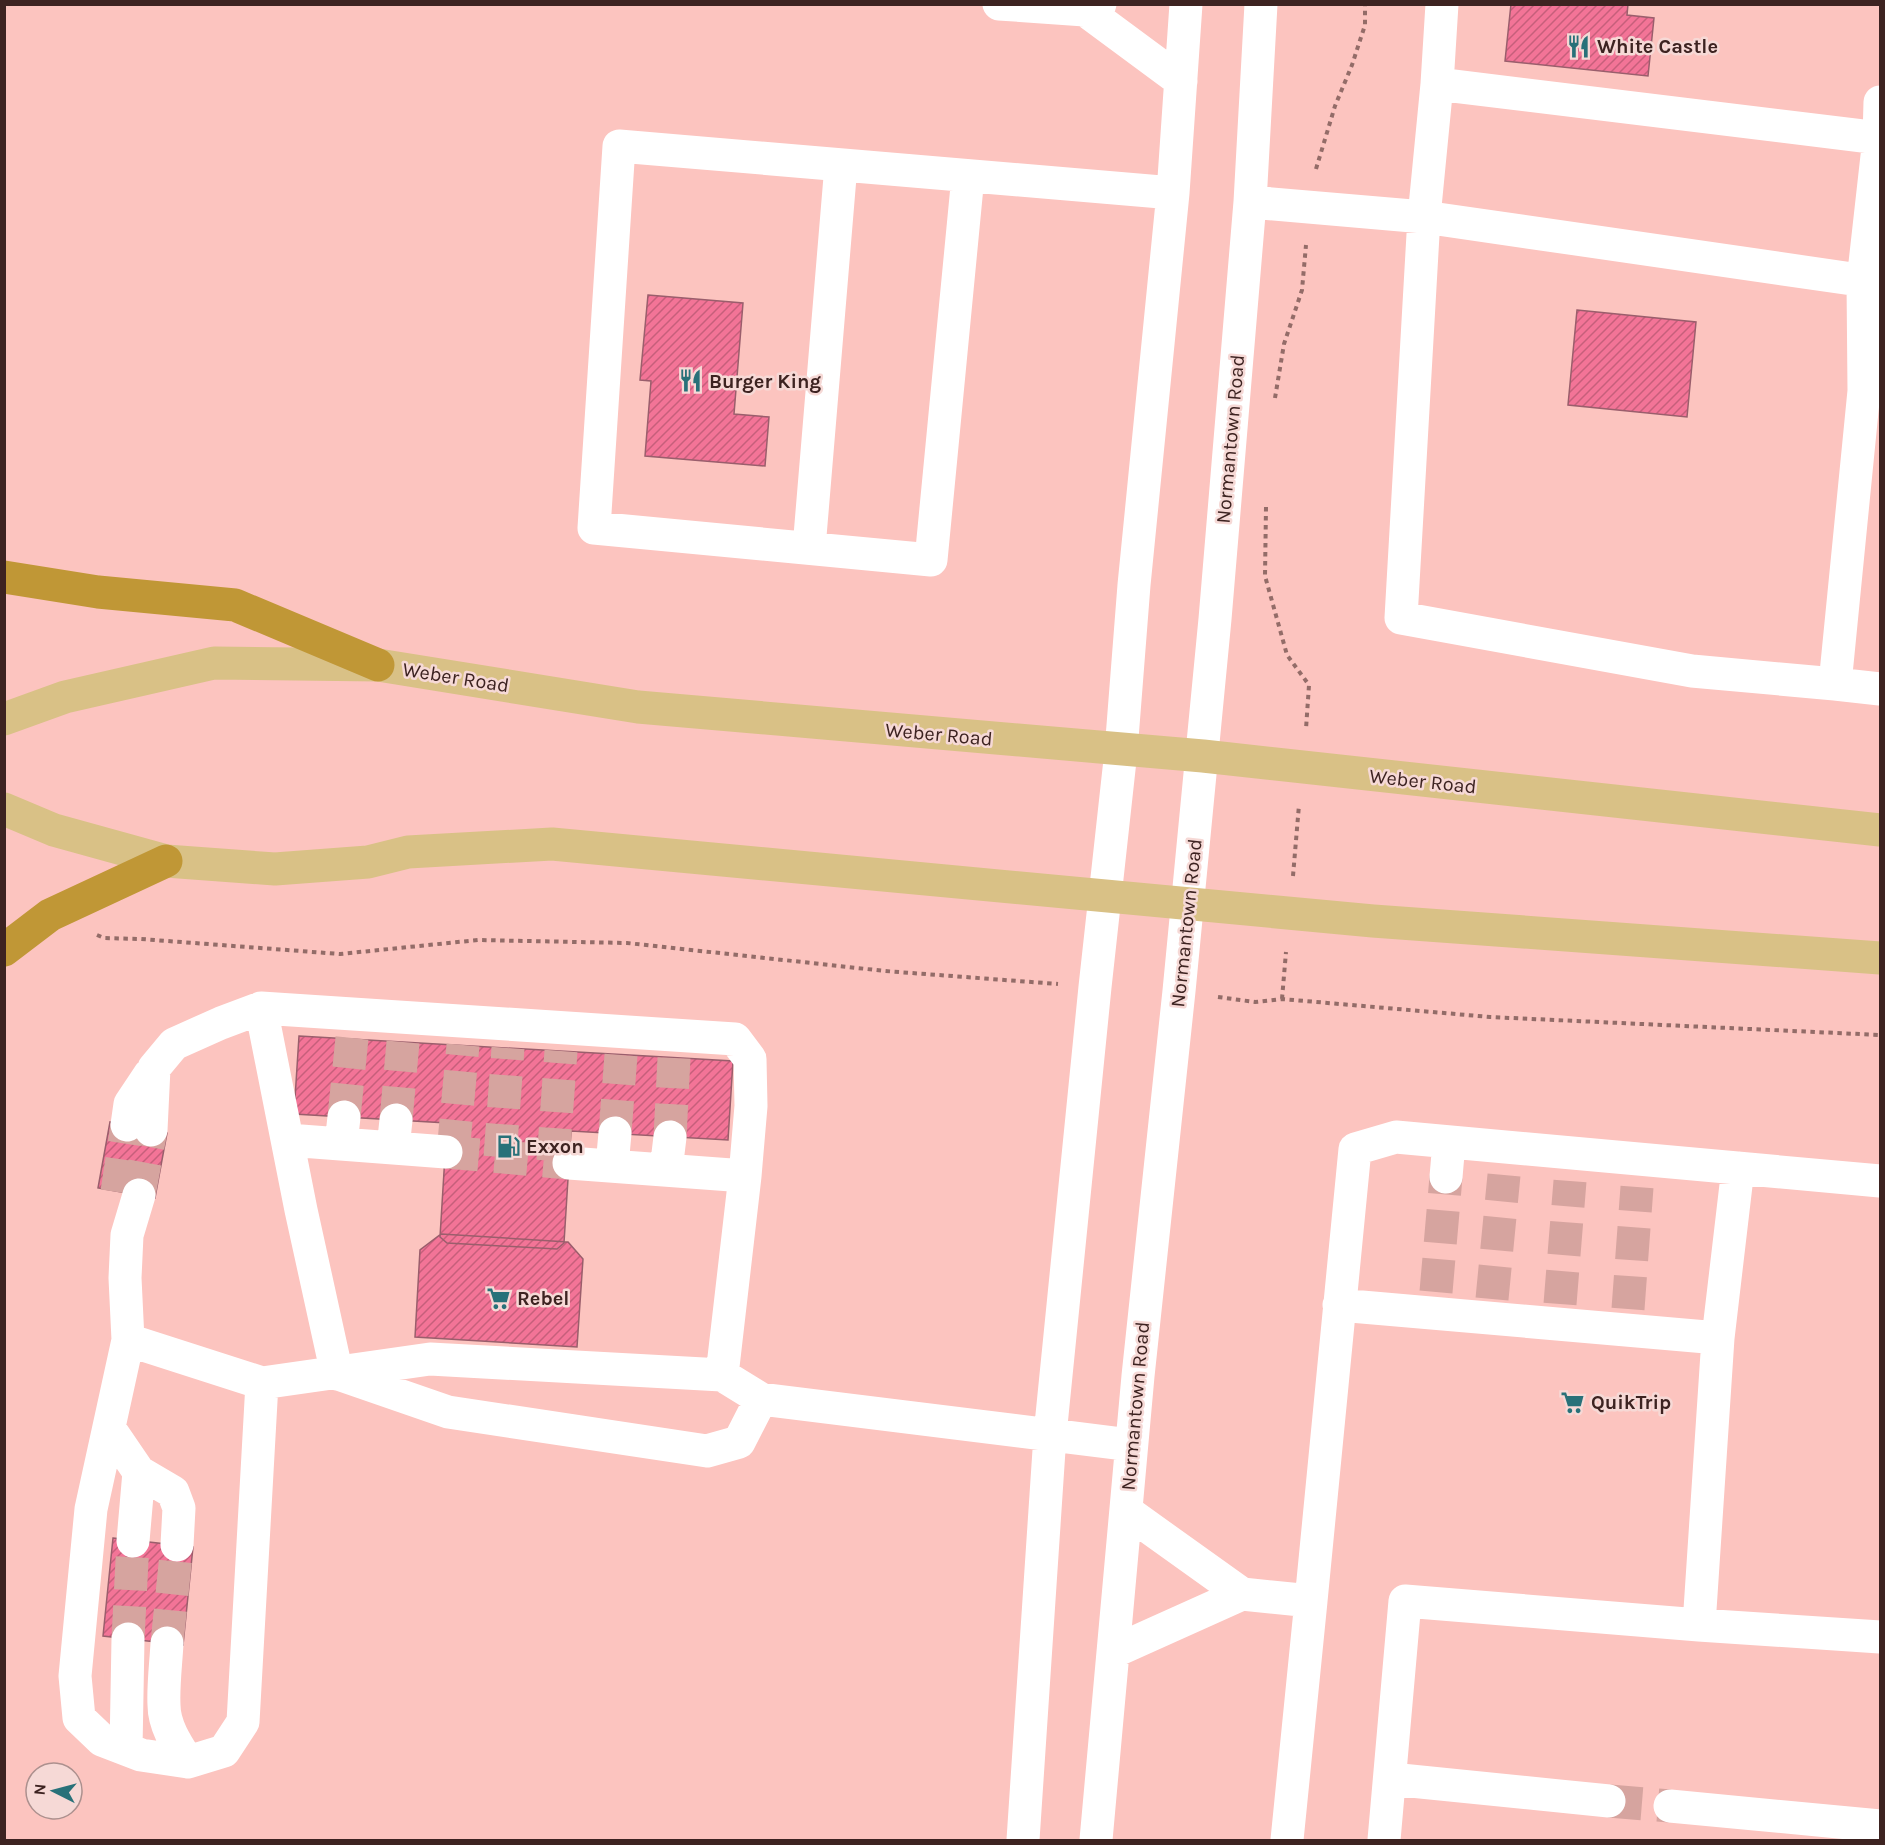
<svg xmlns="http://www.w3.org/2000/svg" width="1885" height="1845" font-family="Karla,sans-serif">
	<defs>
		<pattern id="building-hatch" width="6" height="6" patternUnits="userSpaceOnUse" patternTransform="scale(1.5)"><rect width="6" height="6" fill="#f37497"/><path d="M-1 1l2-2M0 6l6-6M5 7l2-2" fill="none" stroke="#c65f7b"/></pattern>
	</defs>
	<rect width="100%" height="100%" fill="#fcc4bf"/>
	<path fill="url(#building-hatch)" stroke="#9a5e6c" stroke-width="1.5" d="M1511,4H1628L1627,15L1654,18L1648,76L1505,61Z
		M648,295L743,303L734,414L769,417L765,466L645,456L651,381L640,380Z
		M1577,310L1696,322L1687,417L1568,405Z
		M299,1036L733,1061L728,1140L571,1131L564,1243L557,1249L447,1243L440,1237L447,1123L294,1114Z
		M110,1122L167,1133L155,1198L98,1188Z
		M441,1234L568,1242L583,1259L577,1347L415,1337L420,1250Z
		M113,1538L193,1547L183,1645L103,1636Z"/>
	<g fill="none" stroke-linecap="round" stroke-linejoin="round">
		<path stroke="#d6a49f" stroke-width="33" stroke-dasharray="33 16" stroke-linecap="butt" d="M344,1117L352,1038
			M396,1120L403,1042
			M615,1133L621,1055
			M670,1137L674,1058
			M446,1152L569,1163
			M453,1153L463,1045
			M500,1157L508,1048
			M553,1161L561,1051
			M117,1192L127,1125
			M139,1195L151,1130
			M1436,1292L1446,1177
			M1492,1299L1504,1175
			M1560,1304L1570,1181
			M1628,1309L1637,1187
			M128,1639L133,1541
			M167,1643L177,1545
			M1609,1801L1670,1806"/>
		<path stroke="#936c68" stroke-width="4" stroke-dasharray="4.5 4.5" stroke-linecap="butt" d="M1316,169L1335,106L1352,65L1365,25V4
			M1275,398L1284,344L1302,290L1306,245
			M1266,507L1265,576L1287,655L1309,685L1306,729
			M1293,876L1299,805
			M97,935L104,938L141,939L340,954L478,940L627,943L885,971L1058,984
			M1218,997L1255,1002L1282,999L1490,1017L1880,1035
			M1282,999L1286,952"/>
		<path stroke="#fff" stroke-width="33" d="M999,4L1085,10
			M1100,4L1085,10L1181,81
			M1442,4L1437,84L1424,217L1401,618L1692,671L1835,684
			M1437,84L1879,138
			M1880,102L1879,138L1863,281L1864,391L1835,684L1880,689
			M968,176L931,560L594,528L619,146L1173,193
			M1250,202L1424,217L1880,283
			M809,548L841,165
			M127,1125L130,1104L150,1074
			M151,1130L154,1068L174,1044L221,1023L261,1008
			M288,1140L446,1152
			M341,1144L344,1117
			M393,1148L396,1120
			M569,1163L745,1176
			M612,1166L615,1133
			M666,1170L670,1137
			M1446,1177L1449,1142
			M139,1195L127,1235L125,1278L128,1340L91,1509L75,1676L79,1718L102,1740L141,1755L188,1762L224,1751L243,1722L262,1383L430,1359L722,1375
			M1339,1305L1718,1338
			M128,1340L262,1383
			M337,1374L301,1210L261,1008L735,1039L750,1059L751,1106L745,1176L722,1375L761,1399L1131,1445
			M341,1375L448,1412L707,1451L739,1442L761,1399
			M109,1428L139,1472L133,1541
			M139,1472L173,1492L179,1508L177,1545
			M1126,1511L1242,1594L1311,1601L1355,1149L1396,1137L1880,1181
			M1699,1625L1718,1338L1738,1168
			M167,1643C166,1663 163,1685 164,1705C164,1726 177,1745 188,1762
			M1113,1652L1242,1594
			M126,1749L128,1639
			M1391,1779L1609,1801
			M1670,1806L1880,1826
			M1023,1840L1050,1435L1095,987L1121,751L1134,585L1173,193L1186,4
			M1096,1840L1138,1376L1179,991L1215,619L1250,202L1261,4
			M1287,1840L1311,1601
			M1384,1840L1405,1601L1699,1625L1880,1637"/>
		<path stroke="#d9c186" stroke-width="33" d="M4,719L65,697L214,663L378,665L638,707L1203,756L1880,830
			M4,809L54,830L166,861L275,869L368,862L408,852L552,844L1373,921L1880,958"/>
		<path stroke="#c09736" stroke-width="33" d="M4,577L98,592L235,605L378,665
			M4,950L50,915L166,861"/>
	</g>
	<defs>
		<symbol id="restaurant-bare" viewBox="-9 -9 18 18"><path d="M-5-6h1v4h1v-4h1v4h1v-4h1v5L-1.5 .5V6h-2V.5L-5-1ZM5-6V6H3V1.5H1.5Q1.5-4 5-6Z" fill="#287179" stroke="#f6d9d6" stroke-width="2.5" paint-order="stroke"/></symbol>
		<symbol id="fuel-bare" viewBox="-9 -9 18 18"><path d="M-5.5-6h7V0h2V4h1.3V-2.5L3-4.5l.8-.8L6-3V5H2.5V1h-1V6h-7ZM-4.2-4.7v3.2H.2V-4.7Z" fill="#287179" stroke="#f6d9d6" stroke-width="2.5" paint-order="stroke"/></symbol>
		<symbol id="supermarket-bare" viewBox="-9 -9 18 18"><path d="M-6-5.5h2.5l.6 2H6L4.5 2H-2.5L-4.4-4H-6ZM-1.5 3.2a1.3 1.3 0 1 0 .1 0ZM3 3.2a1.3 1.3 0 1 0 .1 0Z" fill="#287179" stroke="#f6d9d6" stroke-width="2.5" paint-order="stroke"/></symbol>
	</defs>
	<g fill-rule="evenodd">
		<use href="#restaurant-bare" x="1562" y="30" width="33" height="33"/>
		<use href="#restaurant-bare" x="674" y="364" width="33" height="33"/>
		<use href="#fuel-bare" x="492" y="1130" width="33" height="33"/>
		<use href="#supermarket-bare" x="482" y="1282" width="33" height="33"/>
		<use href="#supermarket-bare" x="1556" y="1386" width="33" height="33"/>
	</g>
	<g text-anchor="middle" stroke-width="5" stroke-linejoin="round" paint-order="stroke">
		<g font-size="20" font-weight="bold" fill="#3d2321" stroke="#f6d9d6" text-anchor="start">
			<text x="1597" y="53">White Castle</text>
			<text x="709" y="388">Burger King</text>
			<text x="526" y="1153">Exxon</text>
			<text x="517" y="1305">Rebel</text>
			<text x="1591" y="1409">QuikTrip</text>
		</g>
		<g font-size="20" fill="#3d2321" stroke="#f6d9d6">
			<text transform="translate(1230 439) rotate(-85)" y="7">Normantown Road</text>
			<text transform="translate(456 677) rotate(9)" y="7">Weber Road</text>
			<text transform="translate(939 734) rotate(5)" y="7">Weber Road</text>
			<text transform="translate(1423 781) rotate(6)" y="7">Weber Road</text>
			<text transform="translate(1186 923) rotate(-84)" y="7">Normantown Road</text>
			<text transform="translate(1135 1406) rotate(-85)" y="7">Normantown Road</text>
		</g>
	</g>
	<rect width="1885" height="1845" fill="none" stroke="#3d2321" stroke-width="12"/>
	<g transform="translate(54 1791) rotate(276)"><circle r="28" fill="#f6d9d6" stroke="#ac908e" stroke-width="1.5"/>
	<path d="M0-4.5L10 22L0 15L-10 22Z" fill="#287179"/>
	<text y="-9" font-size="16" font-weight="bold" text-anchor="middle" fill="#3d2321">N</text>
	</g>
</svg>
